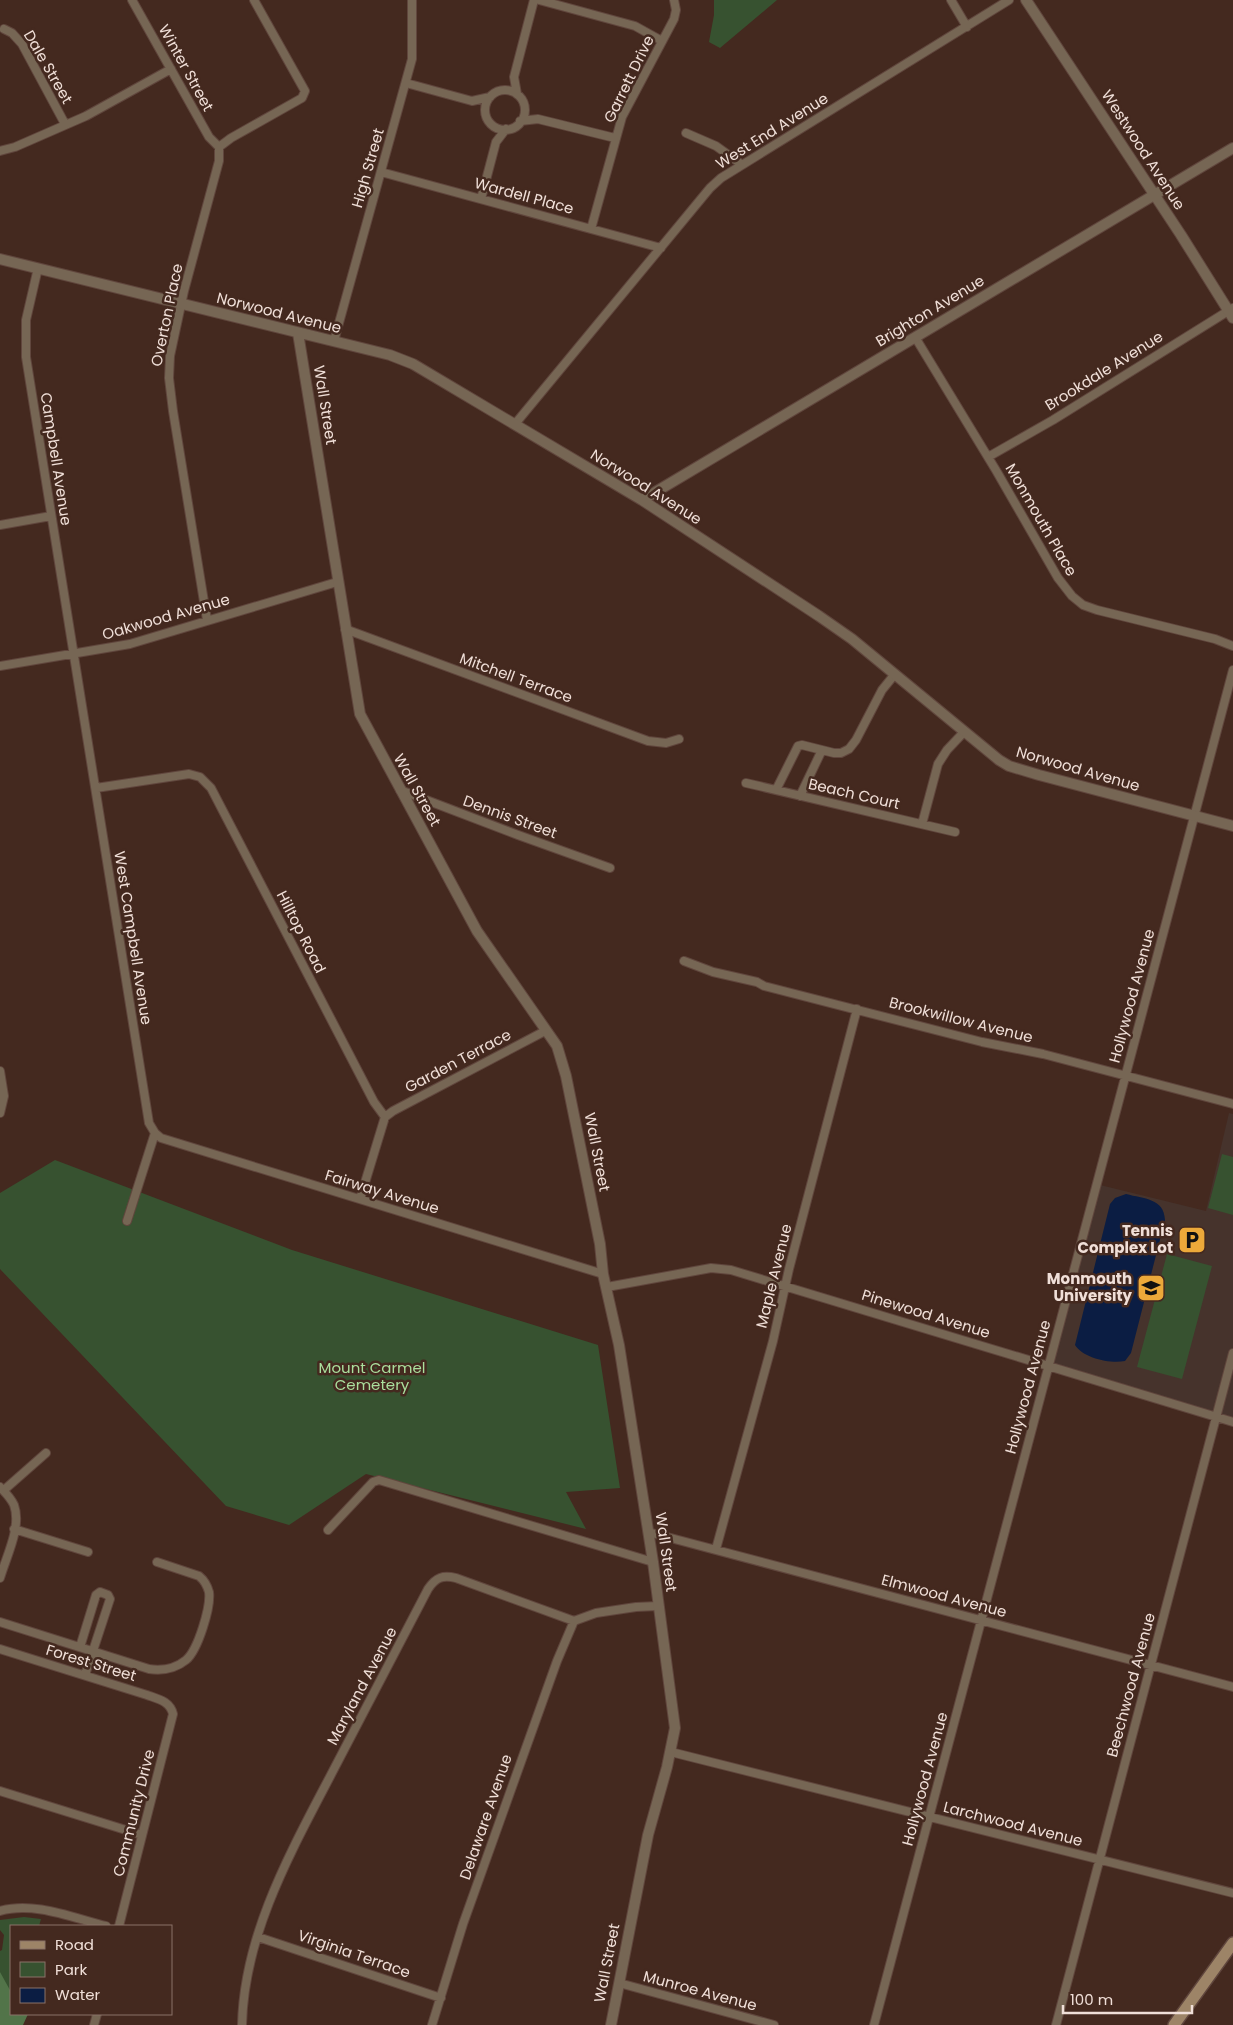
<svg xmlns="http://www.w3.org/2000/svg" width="1233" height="2025" font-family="Poppins,sans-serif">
	<rect width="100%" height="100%" fill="#44291f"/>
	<path fill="#46332c" d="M1229,1113L1233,1114V1422L1048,1366L1096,1184L1206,1211Z"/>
	<path fill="#375230" d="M714,0H777L720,48L709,42L714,15Z
		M1222,1154L1233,1157V1215L1208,1208Z
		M55,1160L292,1250L598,1345L620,1488L566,1492L586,1529L366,1474L289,1525L226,1506L0,1269V1193Z
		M1167,1254L1212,1266L1182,1379L1137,1367Z
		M24,1917L41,1919L39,1926H11V1995L0,2003V1951L2,1950L4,1935L0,1930V1920Z"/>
	<path fill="#527449" d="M0,1972L11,1992V2014H28L23,2025H0Z"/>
	<path fill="#0b1d43" d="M1126,1194C1144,1199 1164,1198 1165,1220L1131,1353L1125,1361C1110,1364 1083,1358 1075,1345L1110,1204L1115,1198Z"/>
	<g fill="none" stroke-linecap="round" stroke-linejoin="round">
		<defs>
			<path id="minor" d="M132,0L209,137L219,147
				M539,0L635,26L662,41
				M951,0L967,27
				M4,29L12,33L22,44L65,124
				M406,83L472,101L490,97
				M485 110a20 20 0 1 1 40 0a20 20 0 1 1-40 0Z
				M517,94L514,77L534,0
				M520,121L538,119L615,138
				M686,133L716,146L741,164
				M0,151L15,147L86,116L171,69
				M381,172L661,248
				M481,199L496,142L506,129
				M591,229L622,117L674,19L676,10L674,0
				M38,268L26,320V357L149,1123L155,1133L127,1221
				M915,337L997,472L1058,578L1072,596L1083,605L1097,610L1215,639L1233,646
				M334,341L412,59V0
				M515,424L710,188L721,178L1009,0
				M988,457L1053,420L1233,308
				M0,525L51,516
				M207,620L173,411L169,378L170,356L184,291L219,161V147L231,138L302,98L305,91L254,0
				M345,629L648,741L666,743L679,739
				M0,666L130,644L337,582
				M746,783L955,832
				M96,788L189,774L200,777L211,788L374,1102L385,1117L360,1199
				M400,790L518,835L610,868
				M776,790L798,746L802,745L834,753H841L849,749L856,740L882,690L895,674
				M800,796L822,750
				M922,824L938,764L947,750L964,732
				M684,961L713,972L757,982L764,986L982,1042L1043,1054L1233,1104
				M0,1071L4,1096L0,1113
				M385,1117L393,1111L545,1031
				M155,1133L161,1138L603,1274
				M607,1287L711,1268L731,1270L1233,1422
				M0,1487C5,1492 11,1498 14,1505C22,1527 6,1557 0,1578
				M4,1490L46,1453
				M14,1529L88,1552
				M328,1530L373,1482L379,1480L653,1562
				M648,1532L1233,1687
				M716,1549L773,1341L789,1269L857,1009
				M0,1622L149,1669C163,1671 175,1669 186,1660C198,1650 211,1607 209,1592C207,1585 204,1580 199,1576L157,1562
				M80,1647L96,1595L100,1592L108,1595L110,1599L85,1675
				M0,1649L147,1695C158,1699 170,1701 173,1714L119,1926
				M671,1752L1233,1893
				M0,1791L142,1835
				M0,1911C34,1901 73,1918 106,1926
				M258,1937L441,1998
				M619,1983L774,2025
				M94,2025L97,2014
				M242,2025C244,1932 293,1848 335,1767C366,1708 397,1648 428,1589C436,1577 443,1575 456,1578L574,1621L596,1613L636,1607L658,1606
				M432,2025L463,1924L557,1661L574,1621
				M874,2025L1233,670
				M1056,2025L1233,1353"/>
			<path id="tertiary" d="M1026,0L1181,235L1233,318
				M0,259L390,355L413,364L642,500L819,616L852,639L999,760L1009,766L1039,775L1233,826
				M298,333L360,714L477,931L557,1046L566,1076L600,1244L603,1274L619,1345L653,1562L675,1728L667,1767L648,1835L611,2025
				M642,500L1233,148"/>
			<path id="secondary" d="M1174,2025L1233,1943"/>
		</defs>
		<use href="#minor" stroke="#60463d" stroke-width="10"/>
		<use href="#tertiary" stroke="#60463d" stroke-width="12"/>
		<use href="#secondary" stroke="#60463d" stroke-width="14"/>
		<use href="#minor" stroke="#766654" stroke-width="8"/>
		<use href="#tertiary" stroke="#766654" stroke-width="10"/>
		<use href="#secondary" stroke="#9d8467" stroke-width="11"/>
	</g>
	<defs>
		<symbol id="parking-square" viewBox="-11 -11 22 22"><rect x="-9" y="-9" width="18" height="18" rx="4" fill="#eca93a" stroke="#44291f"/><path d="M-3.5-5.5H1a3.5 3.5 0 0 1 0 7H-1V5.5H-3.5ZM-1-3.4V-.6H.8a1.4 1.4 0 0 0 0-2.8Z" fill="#111"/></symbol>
		<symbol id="university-square" viewBox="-11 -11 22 22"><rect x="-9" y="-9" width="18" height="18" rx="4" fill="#eca93a" stroke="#44291f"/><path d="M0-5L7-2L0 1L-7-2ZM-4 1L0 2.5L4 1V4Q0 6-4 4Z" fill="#111"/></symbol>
	</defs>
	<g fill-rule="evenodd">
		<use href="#parking-square" x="1176" y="1224" width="32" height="32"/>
		<use href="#university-square" x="1135" y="1272" width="32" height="32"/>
	</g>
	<g text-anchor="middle" stroke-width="5" stroke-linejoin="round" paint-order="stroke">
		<g font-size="15" fill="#f0dfd8" stroke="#44291f">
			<text transform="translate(48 67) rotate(60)" y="5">Dale Street</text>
			<text transform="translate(186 68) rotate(61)" y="5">Winter Street</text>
			<text transform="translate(629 79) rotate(-64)" y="5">Garrett Drive</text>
			<text transform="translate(772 131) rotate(-32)" y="5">West End Avenue</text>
			<text transform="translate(1143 150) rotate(57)" y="5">Westwood Avenue</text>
			<text transform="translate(368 168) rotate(-74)" y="5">High Street</text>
			<text transform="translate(524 196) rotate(15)" y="5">Wardell Place</text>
			<text transform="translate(930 311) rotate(-31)" y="5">Brighton Avenue</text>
			<text transform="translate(279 313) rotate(14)" y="5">Norwood Avenue</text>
			<text transform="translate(167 315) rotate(-78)" y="5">Overton Place</text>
			<text transform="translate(1104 371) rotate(-32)" y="5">Brookdale Avenue</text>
			<text transform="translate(325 405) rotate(81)" y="5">Wall Street</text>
			<text transform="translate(56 459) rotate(81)" y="5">Campbell Avenue</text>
			<text transform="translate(646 487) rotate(32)" y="5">Norwood Avenue</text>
			<text transform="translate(1041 520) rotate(60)" y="5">Monmouth Place</text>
			<text transform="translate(166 617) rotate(-16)" y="5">Oakwood Avenue</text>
			<text transform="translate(516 678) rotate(20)" y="5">Mitchell Terrace</text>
			<text transform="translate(1078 769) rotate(16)" y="5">Norwood Avenue</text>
			<text transform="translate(417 790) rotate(61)" y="5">Wall Street</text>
			<text transform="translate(854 794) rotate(13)" y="5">Beach Court</text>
			<text transform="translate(510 817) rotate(20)" y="5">Dennis Street</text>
			<text transform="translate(301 932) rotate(63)" y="5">Hilltop Road</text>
			<text transform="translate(133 938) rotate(81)" y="5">West Campbell Avenue</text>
			<text transform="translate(1132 996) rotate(-75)" y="5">Hollywood Avenue</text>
			<text transform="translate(961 1020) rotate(14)" y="5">Brookwillow Avenue</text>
			<text transform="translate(458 1061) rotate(-28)" y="5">Garden Terrace</text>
			<text transform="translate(597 1152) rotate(79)" y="5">Wall Street</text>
			<text transform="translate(382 1192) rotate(17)" y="5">Fairway Avenue</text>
			<text transform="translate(774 1276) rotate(-76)" y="5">Maple Avenue</text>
			<text transform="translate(926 1314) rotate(17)" y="5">Pinewood Avenue</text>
			<text transform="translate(1028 1387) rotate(-75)" y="5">Hollywood Avenue</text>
			<text transform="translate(666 1552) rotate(82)" y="5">Wall Street</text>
			<text transform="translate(944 1596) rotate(15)" y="5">Elmwood Avenue</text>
			<text transform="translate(91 1663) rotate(17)" y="5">Forest Street</text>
			<text transform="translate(1131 1685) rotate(-75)" y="5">Beechwood Avenue</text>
			<text transform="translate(362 1686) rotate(-62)" y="5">Maryland Avenue</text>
			<text transform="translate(925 1779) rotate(-75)" y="5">Hollywood Avenue</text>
			<text transform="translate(134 1813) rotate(-76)" y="5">Community Drive</text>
			<text transform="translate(486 1817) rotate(-71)" y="5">Delaware Avenue</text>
			<text transform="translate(1013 1824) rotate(14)" y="5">Larchwood Avenue</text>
			<text transform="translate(354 1954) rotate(19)" y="5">Virginia Terrace</text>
			<text transform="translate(607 1963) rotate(-79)" y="5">Wall Street</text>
			<text transform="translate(700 1991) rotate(15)" y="5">Munroe Avenue</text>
		</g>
		<g font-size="15" font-weight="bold" fill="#f0dfd8" stroke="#44291f" text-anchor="end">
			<text x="1173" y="1236">Tennis<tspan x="1173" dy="17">Complex Lot</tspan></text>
			<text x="1132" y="1284">Monmouth<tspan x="1132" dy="17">University</tspan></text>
		</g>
		<g font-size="15" fill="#aadf9d" stroke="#44291f">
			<text x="372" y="1373">Mount Carmel<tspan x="372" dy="17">Cemetery</tspan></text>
		</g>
	</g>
	<rect x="10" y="1925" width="162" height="90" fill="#44291f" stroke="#897269"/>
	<rect x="20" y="1941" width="25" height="8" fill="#9d8467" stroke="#897269"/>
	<text x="55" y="1950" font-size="15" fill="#f0dfd8">Road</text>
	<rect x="20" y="1962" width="25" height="15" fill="#375230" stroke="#897269"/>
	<text x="55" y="1975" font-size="15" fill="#f0dfd8">Park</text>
	<rect x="20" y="1988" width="25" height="15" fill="#0b1d43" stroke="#897269"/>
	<text x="55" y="2000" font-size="15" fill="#f0dfd8">Water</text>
	<path d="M1063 2005v8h129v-8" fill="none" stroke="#f0dfd8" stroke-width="2.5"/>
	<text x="1070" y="2005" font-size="15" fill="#f0dfd8" stroke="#44291f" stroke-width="4" paint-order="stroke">100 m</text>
</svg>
